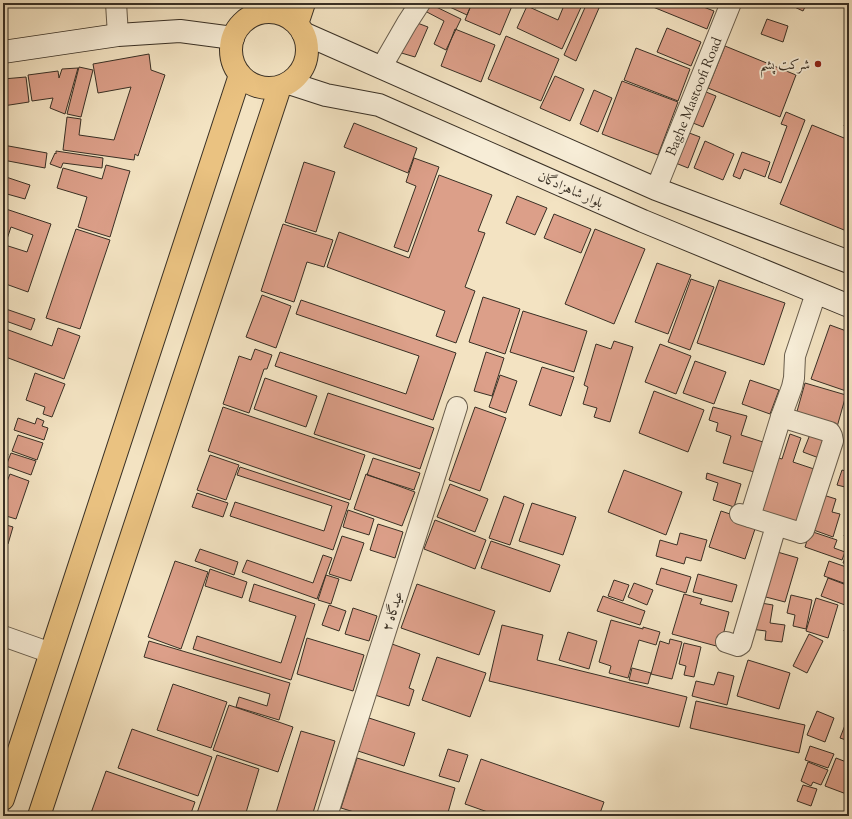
<svg xmlns="http://www.w3.org/2000/svg" width="852" height="819" font-family="'Sorts Mill Goudy',Amiri,serif">
	<rect width="100%" height="100%" fill="#f3e3c2"/>
	<filter id="stains"><feTurbulence type="fractalNoise" baseFrequency=".005" numOctaves="4"/><feColorMatrix values="0 0 0 0 .2 0 0 0 0 .09 0 0 0 0 .02 0 0 0 .5 -.17"/></filter>
	<radialGradient id="worn" r=".72"><stop offset=".6" stop-color="#630" stop-opacity="0"/><stop offset="1" stop-color="#630" stop-opacity=".3"/></radialGradient>
	<path fill="#dc9f89" stroke="#393025" fill-rule="evenodd" d="M428,3L461,19L446,50L434,44L444,21L425,11Z
		M441,3H472L467,15Z
		M472,3H505L512,6L500,35L465,20Z
		M526,3H539L536,8Z
		M565,3H583L562,49L517,28L527,6L558,20Z
		M587,3L599,8L576,61L564,55Z
		M654,3H693L714,11L707,29L653,7Z
		M786,3H807L803,11Z
		M767,19L788,26L783,42L761,34Z
		M412,21L428,27L415,57L398,52Z
		M667,28L701,42L691,66L657,52Z
		M455,29L495,45L481,82L441,66Z
		M506,36L559,59L541,101L488,79Z
		M725,46L796,75L780,117L708,88Z
		M636,48L690,69L678,101L624,80Z
		M149,54L151,70L165,75L138,156L135,154L134,160L63,150L67,117L81,119L79,135L114,140L131,87L98,93L93,64Z
		M79,67L93,70L81,117L67,114Z
		M78,68L65,114L50,108L53,98L32,101L28,75L58,71L59,78L62,69Z
		M555,76L584,89L570,121L540,108Z
		M26,77L29,102L3,106V79Z
		M622,81L678,102L658,155L602,134Z
		M594,90L612,98L598,132L580,124Z
		M701,90L716,96L703,127L688,121Z
		M786,112L805,120L781,183L768,178L787,126L781,124Z
		M849,112V128L844,126Z
		M354,123L417,148L408,173L344,147Z
		M812,125L849,140V232L780,204Z
		M684,131L700,137L688,168L673,162Z
		M705,141L734,154L723,180L694,168Z
		M3,145L47,153L45,168L3,160Z
		M56,151L103,158L102,168L63,163L61,168L50,164L55,153L56,154Z
		M742,152L770,162L765,177L744,169L740,179L733,176Z
		M414,158L439,167L408,252L394,247L416,186L406,182Z
		M304,162L335,172L316,232L285,222Z
		M106,165L130,171L110,237L78,227L87,197L57,188L63,168L102,179Z
		M439,175L492,195L478,231L485,233L465,287L475,291L456,343L436,336L445,311L327,267L339,232L409,258Z
		M3,176L30,185L25,199L7,194L3,207Z
		M517,196L547,208L535,235L506,223Z
		M3,208L51,224L28,292L3,283ZM11,227L33,235L27,252L5,245Z
		M554,214L591,229L581,253L544,238Z
		M283,224L333,240L324,267L307,262L294,302L261,291Z
		M76,229L110,240L80,329L46,318Z
		M595,229L645,249L614,324L565,304Z
		M657,263L691,275L668,334L635,322Z
		M691,279L714,287L690,350L668,342Z
		M719,280L785,303L764,365L697,343Z
		M262,295L291,306L276,348L246,337Z
		M483,297L520,309L505,354L469,342Z
		M301,300L456,353L433,420L275,366L280,352L406,394L419,356L296,314Z
		M3,308L35,319L31,330L3,320Z
		M523,311L587,331L574,372L510,352Z
		M830,325L849,332V392L811,379Z
		M3,328L52,346L58,328L80,336L64,379L3,356Z
		M614,341L633,347L610,422L594,417L597,408L583,404L588,387L584,385L596,344L611,349Z
		M660,344L691,356L676,394L645,382Z
		M255,349L272,355L267,369H264L249,413L223,404L239,356L251,360Z
		M486,352L504,358L492,396L474,391Z
		M695,361L726,372L714,404L683,393Z
		M542,367L574,377L561,416L529,405Z
		M35,373L65,384L52,417L43,414L45,407L26,400Z
		M500,375L517,381L506,413L489,407Z
		M265,378L317,396L306,427L254,409Z
		M750,380L779,390L770,414L742,404Z
		M805,383L846,395L837,427L796,415Z
		M654,391L704,410L688,452L639,433Z
		M328,393L434,428L420,469L314,434Z
		M223,407L365,455L350,500L208,451Z
		M475,407L506,418L480,491L449,480Z
		M713,407L747,416L741,435L763,442L754,472L723,463L731,436L716,431L718,423L709,420Z
		M18,418L35,424L37,418L44,421L42,426L48,428L44,440L14,430Z
		M811,432L827,438L819,458L803,452Z
		M790,434L801,438L793,462L817,470L799,528L754,514L772,456L782,459Z
		M18,435L43,443L37,460L12,451Z
		M3,452L8,454L3,467Z
		M11,453L36,461L31,475L6,466Z
		M210,455L239,465L226,500L197,490Z
		M373,458L420,473L414,490L367,475Z
		M240,467L349,503L333,550L230,516L235,502L324,531L332,506L237,475Z
		M624,470L682,492L666,535L608,512Z
		M842,470L849,472V488L837,485Z
		M707,473L741,484L734,507L713,500L718,483L706,479Z
		M10,474L29,481L16,519L3,515V483L6,484Z
		M366,474L415,492L402,526L354,509Z
		M450,484L488,499L475,532L437,517Z
		M197,493L228,503L223,517L192,507Z
		M820,494L836,499L832,512L840,514L833,537L808,528Z
		M504,496L524,504L510,545L489,538Z
		M532,503L576,517L563,555L519,541Z
		M348,510L374,519L369,535L343,527Z
		M721,511L757,523L745,559L709,547Z
		M435,520L486,540L475,569L424,549Z
		M849,522V538L844,536Z
		M3,524L13,527L8,544L3,543Z
		M378,524L403,532L395,558L370,550Z
		M810,531L837,540L834,548L845,552L842,560L805,547Z
		M680,533L707,540L701,561L686,557L684,564L656,556L660,540L677,545Z
		M342,536L364,543L351,581L329,574Z
		M491,541L560,565L550,592L481,568Z
		M3,547L7,548L3,560Z
		M849,547V565L843,563Z
		M200,549L238,562L234,575L195,561Z
		M774,551L798,558L785,602L762,596Z
		M323,555L332,558L317,599L242,572L247,560L313,583Z
		M175,561L208,572L181,649L148,637Z
		M829,561L849,568V585L824,576Z
		M661,568L691,577L686,593L656,584Z
		M210,569L247,582L242,598L205,586Z
		M698,574L737,585L732,602L693,592Z
		M326,575L339,579L331,604L318,600Z
		M828,578L849,586V593L845,605L821,596Z
		M614,580L629,585L623,601L608,596Z
		M634,583L653,590L647,605L628,597Z
		M254,584L315,604L291,680L193,649L197,636L281,663L296,616L249,601Z
		M417,584L495,611L479,655L401,628Z
		M684,594L702,599L700,604L729,612L720,647L672,634Z
		M791,595L812,600L806,629L793,626L795,615L787,613Z
		M603,596L645,611L640,625L597,611Z
		M816,598L838,605L828,638L806,631Z
		M755,602L773,605L770,623L785,625L782,642L765,640L766,631L751,629Z
		M329,605L346,611L339,631L322,625Z
		M353,608L377,616L369,641L345,634Z
		M611,620L643,629V627L660,632L656,645L639,640L628,678L609,673L611,666L599,662Z
		M847,622H849V633L844,631Z
		M502,625L543,635L537,660L687,697L679,727L489,681Z
		M568,632L597,641L589,669L559,660Z
		M809,634L823,641L807,673L793,666Z
		M307,638L364,655L353,691L297,674Z
		M670,639L682,642L672,679L651,674L660,641L669,644Z
		M149,641L290,683L279,720L236,707L239,697L267,706L270,694L144,657Z
		M684,643L701,647L694,677L684,675L686,666L679,664Z
		M392,644L420,654L409,688L414,690L409,706L375,695Z
		M437,657L486,673L470,717L422,700Z
		M748,660L790,673L779,709L737,696Z
		M632,668L651,673L648,684L629,680Z
		M718,672L734,676L727,705L692,696L696,681L714,685Z
		M173,684L227,702L211,748L157,730Z
		M696,701L805,725L799,753L690,728Z
		M229,705L293,727L278,772L213,750Z
		M817,711L834,718L825,742L807,735Z
		M369,718L415,733L404,766L358,751Z
		M847,720H849V741L840,738Z
		M132,729L212,757L198,796L118,768Z
		M301,731L335,741L312,816H275Z
		M810,746L834,754L828,768L805,760Z
		M448,749L468,755L459,782L439,776Z
		M217,755L259,769L245,816H196Z
		M357,758L455,788L447,816H367L341,808Z
		M836,758L849,763V795L825,786Z
		M481,759L604,802L599,816H499L465,804Z
		M808,762L828,770L821,785L813,782L811,786L801,781Z
		M106,771L195,802L190,816H99L91,813Z
		M803,785L817,789L811,806L797,801Z
		M339,811L354,816H337Z"/>
	<g fill="none" stroke-linecap="round" stroke-linejoin="round">
		<defs>
			<g id="street">
				<path d="M116,3L118,35"/>
				<path d="M381,68L407,23L420,3"/>
				<path id="s1" d="M656,189L731,3"/>
				<path d="M740,514L798,532L801,533L804,530L833,441L832,436L830,432L781,417"/>
				<path d="M750,517L781,417L792,387L794,378L795,356L816,293"/>
				<path d="M3,636L51,653"/>
				<path d="M726,642L738,646L741,644L776,526"/>
				<path d="M327,816L457,407"/>
			</g>
			<path id="secondary" d="M303,33L656,189L849,262
				M3,52L118,35L180,31L233,38
				M289,83L326,95L379,105L643,221L849,306"/>
			<path id="primary" d="M231 50a38 38 0 1 1 76 0a38 38 0 1 1-76 0Z
				M297,24L304,3
				M3,799L240,75
				M39,816L280,87"/>
		</defs>
		<use href="#street" stroke="#685d4c" stroke-width="22"/>
		<use href="#secondary" stroke="#393025" stroke-width="24"/>
		<use href="#primary" stroke="#393025" stroke-width="24"/>
		<use href="#street" stroke="#f7edd7" stroke-width="20"/>
		<use href="#secondary" stroke="#f7edd7" stroke-width="22"/>
		<use href="#primary" stroke="#eac281" stroke-width="22"/>
	</g>
	<circle fill="#8f2418" stroke="#f7edd7" stroke-width="1.5" cx="818" cy="64" r="4"/>
	<g text-anchor="middle" stroke-width="3.5" stroke-linejoin="round" paint-order="stroke">
		<g font-size="14" fill="#393025" stroke="#f7edd7" text-anchor="end">
			<text x="810" y="69">شرکت پشم</text>
		</g>
		<g font-size="14" fill="#393025" stroke="#f7edd7">
			<text dy="5" stroke="none"><textPath href="#s1" startOffset="100">Baghe Mastoofi Road</textPath></text>
			<text transform="translate(571 189) rotate(24)" y="5">بلوار شاهزادگان</text>
			<text transform="translate(392 611) rotate(-72)" y="5">عیدگاه ۲</text>
		</g>
	</g>
	<rect width="852" height="819" fill="none" stroke="#f3e3c2" stroke-width="16"/>
	<rect x="4" y="4" width="844" height="811" fill="none" stroke="#393025" stroke-width="2"/>
	<rect x="8" y="8" width="836" height="803" fill="none" stroke="#393025"/>
	<rect width="100%" height="100%" filter="url(#stains)"/>
	<rect width="100%" height="100%" fill="url(#worn)"/>
</svg>
